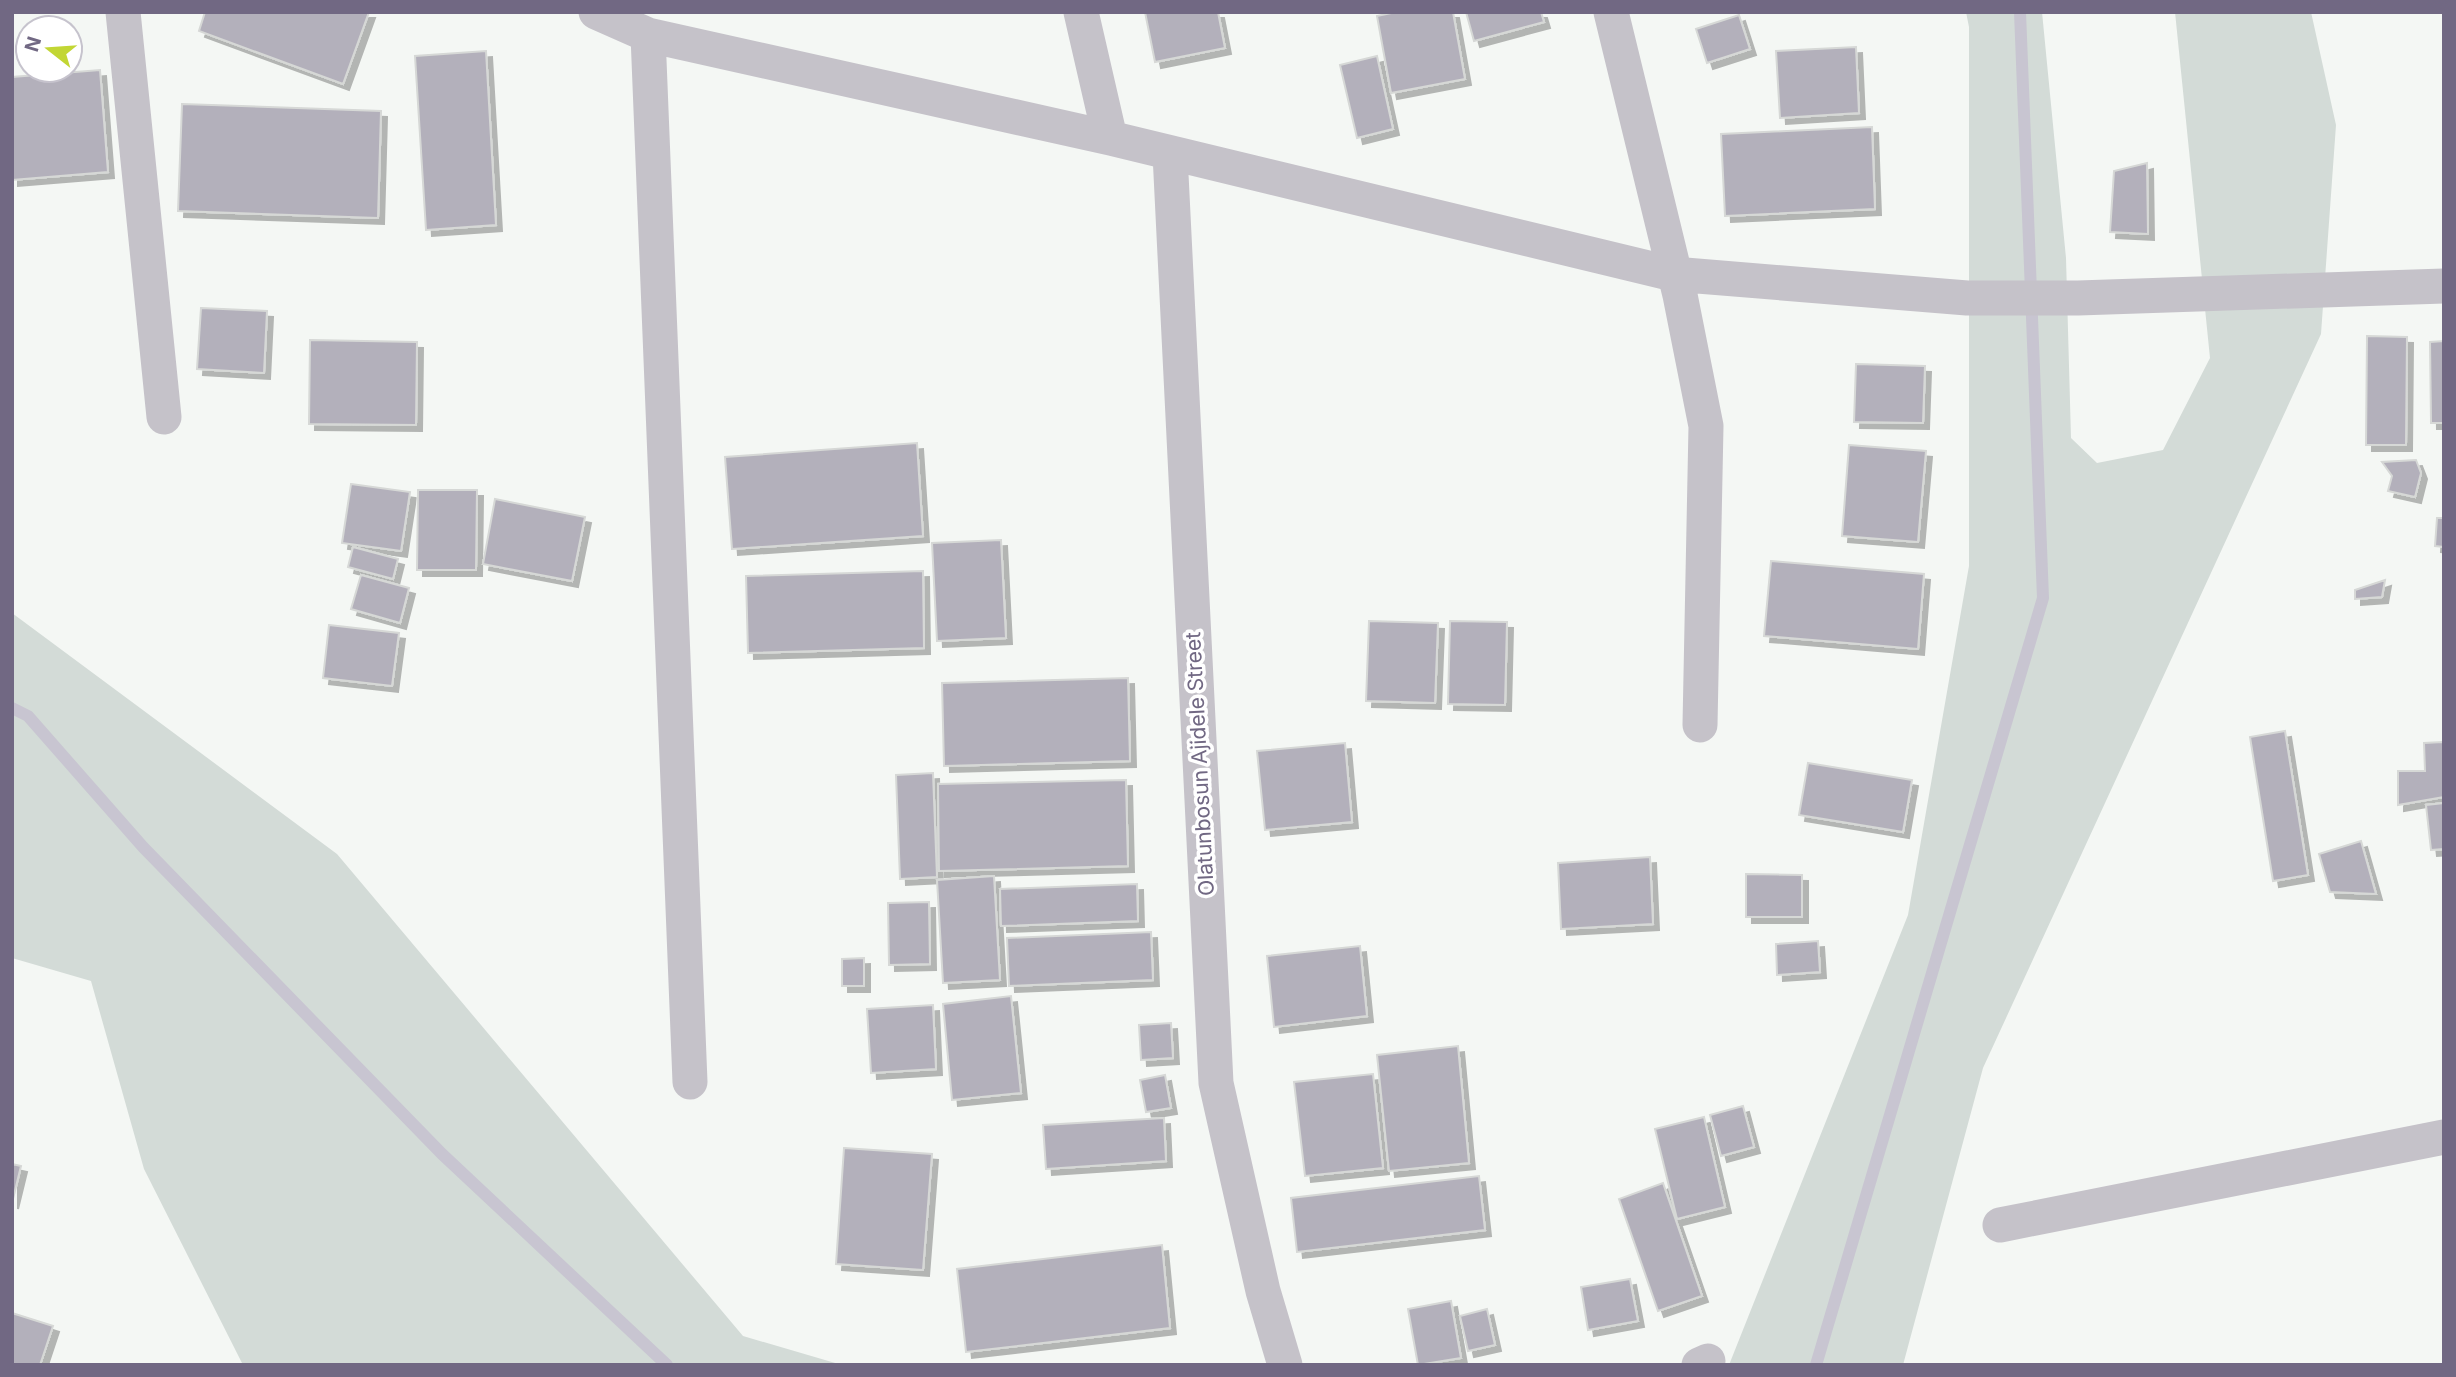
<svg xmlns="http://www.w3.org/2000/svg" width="2456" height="1377" font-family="Inter,sans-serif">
	<defs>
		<filter id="shadow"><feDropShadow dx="6" dy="6" stdDeviation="0" flood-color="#0004"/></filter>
	</defs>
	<rect width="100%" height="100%" fill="#f4f7f4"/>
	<path fill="#d3dbd7" d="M1966,12H2042L2066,258L2071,438L2097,463L2163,450L2210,358L2175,12H2311L2336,125L2321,334L1983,1068L1903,1365H1729L1908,915L1969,566V27Z
		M12,613L337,854L743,1336L842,1365H243L144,1169L91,981L12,958Z"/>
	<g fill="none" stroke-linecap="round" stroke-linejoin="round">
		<path stroke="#c8c5d1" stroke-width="12" d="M12,708L28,716L143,847L442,1154L667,1365
			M1816,1365L2043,598L2020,12"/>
	</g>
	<path fill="#b3b0bb" stroke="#d6d8d6" stroke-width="2" filter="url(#shadow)" d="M205,12H369L343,84L199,31Z
		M1145,12H1218L1225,48L1155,62Z
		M1396,12H1453L1465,79L1391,93L1377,16Z
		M1466,12H1541L1544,22L1474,41Z
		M1739,15L1750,49L1707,63L1696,29Z
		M1856,47L1859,113L1780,118L1776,51Z
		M486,51L496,225L426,230L415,56Z
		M1377,56L1393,129L1357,138L1340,65Z
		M100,70L108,172L12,180V77Z
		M182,104L381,111L378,218L178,211Z
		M1872,127L1875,209L1725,216L1721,134Z
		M2147,163L2148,234L2110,232L2114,171Z
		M201,308L267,311L264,373L197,369Z
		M2367,336L2407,337L2406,445H2366Z
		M310,340L417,342L416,425L309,424Z
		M2444,341V423H2431L2430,342Z
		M1856,364L1925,366L1923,423L1854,422Z
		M917,443L923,536L732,549L725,457Z
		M1849,445L1926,451L1918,542L1842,536Z
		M2416,460L2421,473L2415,497L2388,491L2392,476L2382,462Z
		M351,484L410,492L401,551L342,543Z
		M418,490H477L476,570H417Z
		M495,499L585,517L572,581L483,564Z
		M2437,518H2444V547L2435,546Z
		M1001,540L1006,638L937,641L932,543Z
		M353,547L398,559L393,579L348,567Z
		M1771,561L1924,574L1918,649L1764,636Z
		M923,571L924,648L748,653L746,576Z
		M361,575L409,588L400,623L351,609Z
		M2385,580L2382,597L2355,599V590Z
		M1369,621L1438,623L1435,703L1366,701Z
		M1450,621L1507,622L1505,705L1448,704Z
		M329,625L399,633L392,686L323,678Z
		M1128,678L1130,761L944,766L942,683Z
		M2285,731L2308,875L2273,881L2250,737Z
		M2443,742L2444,797L2398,805V771H2425L2424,743Z
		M1345,743L1352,822L1265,830L1257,751Z
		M1808,763L1912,780L1903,832L1799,815Z
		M933,773L937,877L900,879L896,775Z
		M1126,780L1128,866L939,871L938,784Z
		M2444,803V849L2431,850L2426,805Z
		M2361,841L2376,894L2330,892L2319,854Z
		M1650,857L1653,924L1561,929L1558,863Z
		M1746,874L1802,875V917H1746Z
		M994,876L1000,980L943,983L937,880Z
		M1137,884L1138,921L1001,926L1000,889Z
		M929,902L930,964L889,965L888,903Z
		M1151,932L1153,980L1009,986L1007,938Z
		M1818,941L1820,972L1777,975L1776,944Z
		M1360,946L1367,1016L1274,1027L1267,956Z
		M864,958V986H842V959Z
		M1011,996L1021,1093L952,1100L943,1004Z
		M933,1005L936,1069L871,1073L867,1009Z
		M1171,1023L1173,1058L1141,1060L1139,1025Z
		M1458,1046L1469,1163L1389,1171L1377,1055Z
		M1373,1074L1383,1168L1305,1176L1294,1082Z
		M1165,1075L1171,1108L1146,1112L1140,1080Z
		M1743,1106L1754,1147L1721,1156L1710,1115Z
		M1704,1117L1725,1207L1677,1219L1655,1129Z
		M1164,1118L1166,1161L1046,1169L1043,1125Z
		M844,1148L932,1154L923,1270L836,1264Z
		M12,1164L21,1166L12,1203Z
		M1479,1176L1485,1230L1297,1252L1291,1198Z
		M1663,1183L1702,1296L1658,1311L1619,1199Z
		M1162,1245L1170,1328L966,1352L957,1269Z
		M1630,1279L1638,1321L1588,1330L1581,1287Z
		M1451,1301L1461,1358L1418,1365L1408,1309Z
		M1487,1309L1495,1345L1468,1351L1460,1316Z
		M12,1313L53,1326L40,1365H12Z"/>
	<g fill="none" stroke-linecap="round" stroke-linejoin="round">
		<path stroke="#c5c2c9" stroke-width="35" d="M123,12L164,417
			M596,12L648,35L1110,138L1673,274L1967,298H2078L2444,286
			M1081,12L1110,138
			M1611,12L1680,295L1706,426L1700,725
			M648,35L690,1082
			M1170,154L1216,1083L1263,1291L1285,1365
			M2000,1225L2444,1137
			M1699,1365L1708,1361"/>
	</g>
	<g text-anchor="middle" stroke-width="7" stroke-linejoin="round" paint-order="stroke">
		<g font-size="21" fill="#716883" stroke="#fff">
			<text transform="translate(1200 764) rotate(-93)" y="7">Olatunbosun Ajidele Street</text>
		</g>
	</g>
	<rect width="2456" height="1377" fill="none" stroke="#716883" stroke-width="28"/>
	<g transform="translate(49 49) rotate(287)"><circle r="33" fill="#ffffff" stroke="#c6c3cd" stroke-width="2"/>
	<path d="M0-5L12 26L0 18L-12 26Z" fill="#c2d634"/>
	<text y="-10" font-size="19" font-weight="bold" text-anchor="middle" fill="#716883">N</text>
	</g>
</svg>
